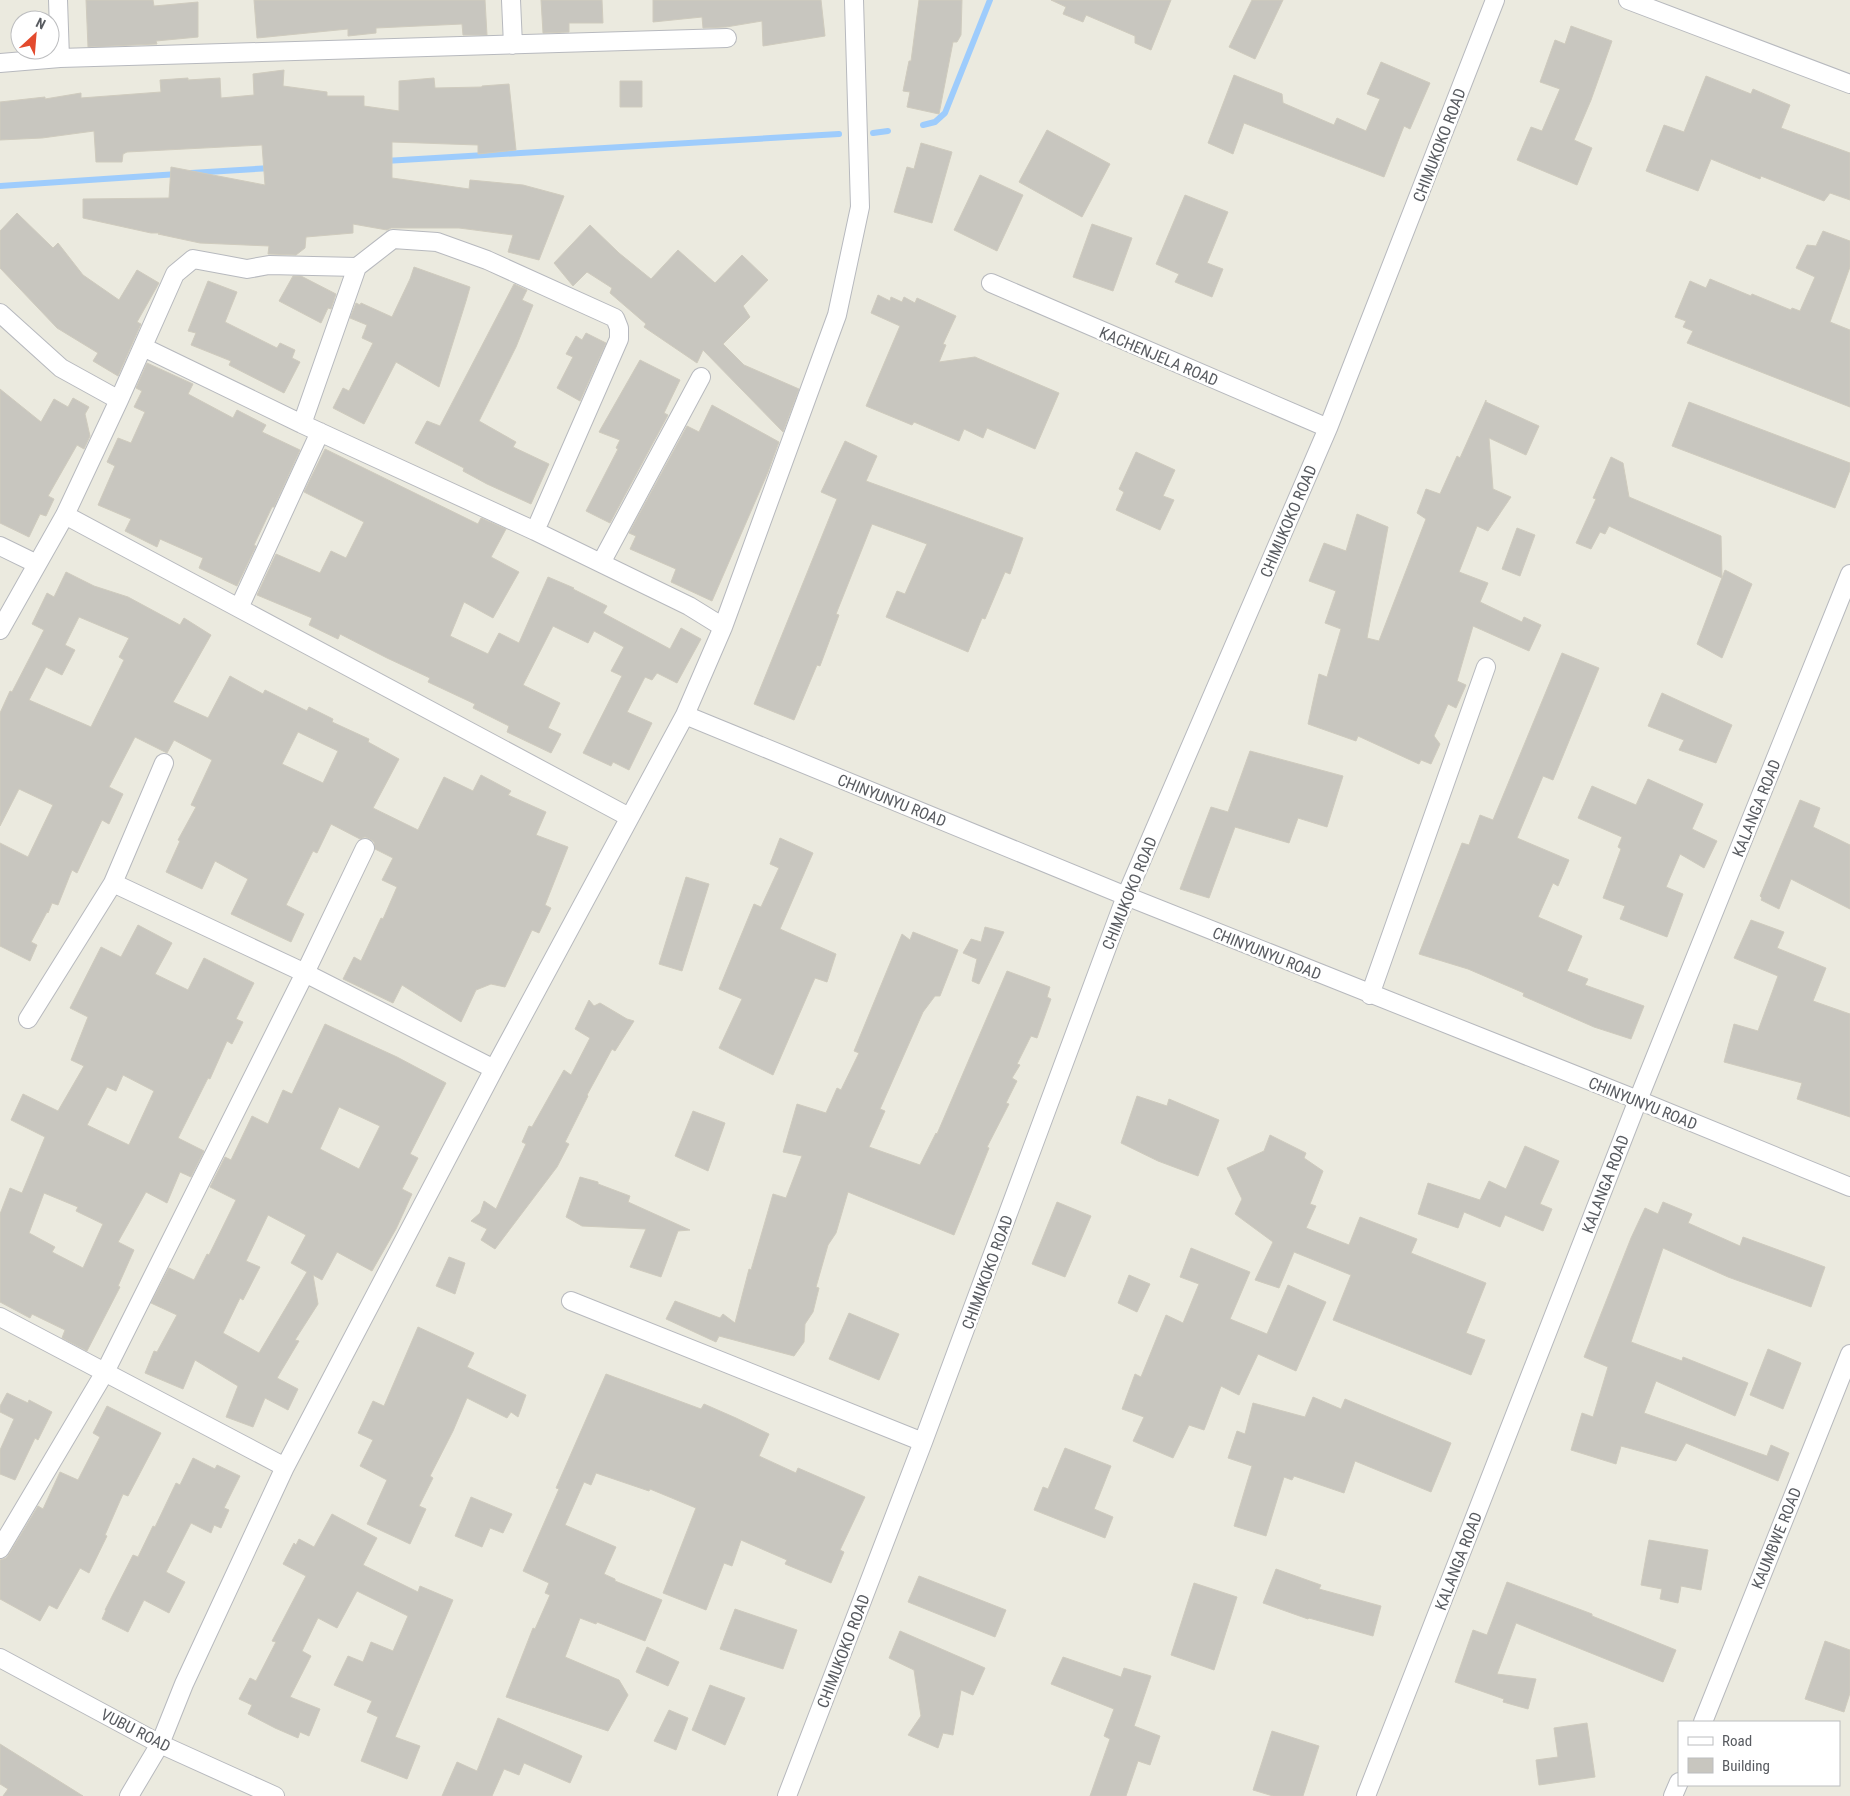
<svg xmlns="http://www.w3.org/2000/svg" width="1850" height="1796" viewBox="0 0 1850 1796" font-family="'Roboto Condensed',sans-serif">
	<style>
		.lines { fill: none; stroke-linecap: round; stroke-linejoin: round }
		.stream { stroke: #9eccfc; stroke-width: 6 }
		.building { fill: #c8c6bf; stroke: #cfcbbe; fill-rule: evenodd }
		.street-casing { stroke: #b7b9be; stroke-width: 20 }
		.street { stroke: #fff; stroke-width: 18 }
		.labels { text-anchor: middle; stroke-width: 5; stroke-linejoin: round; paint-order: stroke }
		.street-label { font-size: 16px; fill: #585b60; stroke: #fff }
	</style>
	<rect width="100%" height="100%" fill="#ebeadf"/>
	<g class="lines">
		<!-- stream -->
		<path class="stream" d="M923 125 935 122 945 113 990 0
			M873 133 888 131
			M385 161 839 134
			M191 173 271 168
			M0 186 178 174"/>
	</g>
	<!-- building -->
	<path class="building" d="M86 0H153L154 6 198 2V37L156 41 157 44 88 47Z
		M254 0H485L487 35H463L462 24 376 28V33L348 36V29L257 38Z
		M541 0H602L603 23H569V32L543 33Z
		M653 0H821L825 36 763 46 762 21 726 27 703 28 702 17 653 22Z
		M919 0H962L961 35 957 42H953L939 114 907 107 910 92 903 91 909 61H911Z
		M1051 0H1171L1151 50 1135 43V36L1086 15 1083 22 1063 14 1066 7Z
		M1252 0H1283L1255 59 1229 47Z
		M1571 26 1612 41 1591 100 1574 140 1592 148 1577 185 1517 160 1531 127 1542 131 1560 89 1540 82 1555 40 1565 44Z
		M1381 62 1430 83 1410 129 1404 126 1384 177 1244 123 1233 154 1208 143 1234 75 1282 94 1283 103 1334 125 1337 118 1366 131 1380 99 1367 94Z
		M284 70 283 86 327 92V96H364V106L399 111V81L434 78 435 88 482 87V86L509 84 516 150 478 154V145L392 142V178L469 189 470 180 523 185 564 196 539 260 508 252 513 235 459 228H391L387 230 353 224V233L306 237 305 248 296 255 268 254 269 246 200 243 158 234 160 233H151L83 218V199L169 198 171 167 265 185 262 145 127 152 123 154 122 162H96L94 131 42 138 0 140V102L45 97V99L81 93V98L161 92 160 80 188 78V80L220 78 221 98 254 95 253 74Z
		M1706 76 1751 94 1753 89 1790 105 1781 128 1850 153V200L1830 193 1824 201 1761 176 1760 179 1711 159 1698 191 1646 171 1664 125 1684 132Z
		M620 81H642V107H620Z
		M1047 130 1110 164 1082 217 1019 182Z
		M921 143 952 152 932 223 894 212 907 167 914 169Z
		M980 175 1023 195 997 251 954 230Z
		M1185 195 1228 212 1207 263 1223 269 1212 297 1175 282 1179 274 1156 264Z
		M17 213 53 248 58 243 83 275 119 300 137 270 159 283 137 322 141 324 118 376 93 361 98 353 57 328 0 268V231Z
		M1092 224 1132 238 1113 291 1073 277Z
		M590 225 619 253 651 279 678 250 715 283 742 255 768 280 743 306 750 317 723 344 744 365 799 389 783 432 703 350 697 363 644 327 646 324 610 293 612 288 587 272 573 286 554 263Z
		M1823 231 1850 241V267L1830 322 1850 330V407L1687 343 1693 331 1683 327 1686 321 1675 317 1690 281 1706 288 1710 279 1751 296 1752 294 1791 310 1792 308 1800 311 1815 277 1796 268 1807 245 1816 246Z
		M414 267 470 287 466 301 439 387 396 362 364 424 333 408 343 388 349 391 373 343 362 338 367 325 350 318 356 303 360 305 361 303 392 317 410 279Z
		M293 276H301L336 294 331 309 328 308 321 323 279 301Z
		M208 281 237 292 225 322 277 348 280 343 295 350 292 358 300 362 284 393 229 365 231 361 191 345 196 333 188 331Z
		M514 284 527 290 522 300 533 305 516 347 479 421 516 442 513 447 549 464 531 504 487 484 463 471 464 468 415 443 427 421 440 426Z
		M878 295 890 301 891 297 902 302 904 297 915 303 917 298 956 316 943 344 946 345 939 362 975 357 1059 393 1035 449 987 428 983 438 964 429 959 441 914 422 912 425 866 406 900 326 871 313Z
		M586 333 606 343 580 401 557 388 573 357 566 354 576 336 582 340Z
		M640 360 680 380 664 413 668 415 610 523 586 511 618 449 616 448 620 440 599 432Z
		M147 363 193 384 188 394 233 418 237 410 266 425 262 432 300 450 274 507H272L254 545 256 546 237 586 199 568 203 558 160 539 157 547 125 531 131 519 98 505 115 466 107 462 118 438 131 443 145 412 134 407 142 391 136 388Z
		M0 389 41 422 54 399 68 407 73 398 89 407 85 414 90 436 84 449 77 445 48 496 54 499 46 516 40 514 29 537 0 523Z
		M1486 400V402L1539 426 1526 455 1489 438 1493 489 1511 497 1488 531 1477 526 1459 572 1488 583 1480 602 1522 622 1524 617 1541 625 1529 651 1473 626 1457 681 1466 685 1456 708 1448 704 1434 736 1440 744 1431 764 1421 760 1419 764 1358 736 1356 741 1308 724 1319 674 1327 677 1341 629 1325 623 1336 591 1309 581 1324 543 1346 551 1357 514 1388 527 1367 638 1379 641 1426 519 1417 513 1426 489 1440 494 1457 456 1460 458Z
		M1689 402 1850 463V470L1835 508 1672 446Z
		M712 405 779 442 768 472 712 601 671 582 676 569 630 549 636 536 629 533 687 426 699 432Z
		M845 441 877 456 866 481 1023 538 1010 574 1005 572 985 619 982 618 968 652 886 617 897 591 905 594 927 544 872 524 836 614 839 615 820 666 817 665 794 720 754 704 837 499 821 492Z
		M325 449 478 524 481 518 506 529 491 557 519 572 493 618 464 602 450 636 488 654 499 633 519 643 548 577 574 588 573 589 607 606 603 613 670 649 681 628 701 639 677 683 657 673 652 680 645 677 627 712 652 723 629 770 613 762 611 766 583 753 622 676 611 671 624 647 594 631 588 643 553 626 523 685 560 703 548 728 561 734 551 753 507 732 509 726 473 708 475 704 428 682 430 678 387 658 340 634 338 639 309 625 312 618 257 595 276 554 320 573 331 551 346 558 364 522 304 492Z
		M1136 452 1175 470 1163 496 1174 500 1160 530 1116 510 1124 492 1119 489Z
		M1611 457 1623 463 1629 497 1721 536 1722 578 1609 526 1605 534 1600 532 1591 549 1576 543 1596 499 1593 498Z
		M1517 528 1535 535 1520 576 1502 569Z
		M1725 570 1752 584 1722 658 1697 644Z
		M66 572 94 586 128 597 180 625 184 618 211 635 173 702 208 718 230 676 263 694 265 690 307 711 309 707 333 719 332 722 369 739 368 742 399 759 373 808 418 830 444 777 473 791 481 775 511 791 508 795 546 812 536 835 568 847 545 905 551 908 539 933 532 930 505 987 491 984 476 990 461 1022 402 985 393 1003 343 979 354 957 361 961 381 918 383 919 397 887 382 880 393 858 375 849 374 842 370 839 365 837 360 839 331 824 317 853 313 851 286 905 304 914 291 942 231 914 248 879 215 861 202 889 166 872 180 841 178 840 196 807 191 805 212 760 174 740 167 753 135 737 109 787 123 794 109 824 102 820 77 873 72 870 58 905 52 903 48 913 47 912 31 942 37 945 30 961 0 946V843L28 857 53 805 19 789 0 826V713L10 691 12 692 44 630 32 624 47 593 54 597ZM79 617 129 638 119 657 124 660 91 727 29 700 46 667 62 675 75 650 65 645ZM298 732 338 751 323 783 282 764Z
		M1562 653 1599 668 1553 780 1543 776 1517 838 1569 860 1558 886 1553 883 1538 917 1582 936 1567 971 1588 979 1585 985 1644 1006 1631 1039 1594 1027 1523 996 1524 993 1468 969 1419 954 1462 843 1469 845 1480 815 1493 820Z
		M1662 693 1732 725 1716 763 1679 750 1684 740 1648 726Z
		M1250 751 1343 776 1327 827 1298 818 1289 843 1235 827 1209 898 1180 889 1211 807 1228 812Z
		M1648 779 1703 804 1692 829 1717 841 1704 868 1680 854 1666 887 1683 894 1667 937 1620 919 1625 906 1603 898 1621 849 1618 847 1622 837 1578 818 1592 786 1636 805Z
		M1800 800 1820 808 1813 827 1850 845V909L1791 879 1779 909 1761 900 1762 898 1760 896Z
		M780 838 813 853 780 929 836 954 827 982 815 978 773 1075 719 1048 742 999 719 989 754 904 761 907 779 868 770 864Z
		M686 877 709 884 682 971 659 964Z
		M1751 920 1784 932 1777 948 1826 968 1813 1001 1850 1014V1117L1797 1099 1802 1083 1724 1062 1734 1024 1758 1031 1778 976 1734 958Z
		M138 925 172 943 155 974 188 990 204 958 254 983 236 1019 243 1022 232 1044 227 1041 210 1079 208 1078 178 1138 204 1151 191 1177 180 1172 167 1203 146 1192 118 1242 134 1250 118 1286 120 1287 87 1351 62 1338 65 1330 32 1314 30 1318 0 1302V1214L10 1188 22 1193 45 1137 11 1120 23 1094 58 1111 84 1066 71 1060 88 1017 70 1008 101 947 121 957ZM123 1075 154 1091 129 1145 87 1125 107 1087 116 1091ZM44 1193 78 1207 76 1211 103 1224 83 1268 52 1252 55 1247 29 1233Z
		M985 927 1004 932 979 984 972 981 977 959 963 953 971 939 981 942Z
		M913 932 958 950 940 996H935L923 1012 880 1109 885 1111 869 1147 920 1165 936 1133 937 1134 1007 971 1050 987 1047 997 1051 999 1037 1038 1031 1036 1017 1064 1020 1065 1012 1078 1017 1081 1006 1103 1009 1104 987 1147 989 1148 954 1235 848 1192 836 1233 828 1245 816 1287 819 1288 813 1312 805 1324 804 1342 794 1356 719 1336 716 1342 666 1319 675 1301 720 1318 723 1314 735 1323 749 1269 751 1270 773 1194 786 1198 802 1156 783 1152 797 1104 826 1113 837 1088 841 1090 859 1053 854 1051 902 934 910 940Z
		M589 1000 594 1006 600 1003 627 1019 634 1021 615 1051 612 1049 587 1095 588 1096 565 1142 569 1144 557 1167 495 1249 481 1240 487 1229 471 1221 480 1213 484 1201 496 1209 526 1144 522 1142 529 1126 532 1127 564 1070 571 1075 590 1038 575 1029Z
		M325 1024 397 1057 446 1083 410 1154 418 1158 402 1189 412 1194 396 1229 372 1271 337 1252 322 1280 313 1275 318 1304 295 1340 299 1341 277 1378 298 1389 288 1410 265 1398 253 1427 226 1417 238 1386 195 1360 183 1389 145 1373 154 1351 157 1352 177 1315 151 1303 169 1268 194 1280 207 1254 209 1255 236 1200 210 1187 225 1157 231 1160 252 1116 268 1124 283 1090 292 1094ZM339 1107 380 1126 359 1169 320 1149ZM268 1215 306 1235 291 1263 307 1272 259 1353 223 1333 240 1298 243 1300 260 1267 246 1261Z
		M1137 1096 1167 1106 1169 1099 1219 1120 1198 1176 1158 1161 1121 1143Z
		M693 1111 725 1123 708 1171 675 1156Z
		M1270 1135 1306 1153 1304 1158 1323 1171 1310 1204 1316 1206 1306 1228 1349 1245 1360 1217 1417 1239 1411 1253 1486 1283 1466 1333 1485 1340 1471 1375 1333 1320 1351 1275 1294 1252 1279 1288 1255 1280 1273 1242 1235 1214 1242 1199 1227 1168 1264 1151Z
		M1525 1146 1559 1161 1540 1204 1552 1209 1543 1231 1505 1215 1500 1227 1464 1212 1458 1228 1418 1214 1428 1183 1480 1200 1489 1181 1506 1189Z
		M580 1177 598 1182V1184L630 1196 628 1202 690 1230 678 1231 661 1277 630 1267 646 1229 582 1226 566 1217Z
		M1057 1202 1091 1216 1065 1277 1032 1264Z
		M1663 1202 1692 1214 1688 1223 1740 1246 1743 1237 1825 1267 1811 1307 1728 1277 1663 1248 1631 1342 1682 1361 1683 1357 1748 1383 1735 1416 1656 1381 1644 1413 1767 1456 1771 1445 1789 1453 1778 1481 1686 1443 1676 1461 1621 1446 1616 1464 1571 1450 1582 1413 1593 1417 1608 1367 1584 1357 1631 1238 1645 1208 1658 1214Z
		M1191 1248 1250 1272 1230 1319 1267 1334 1288 1285 1326 1302 1296 1371 1258 1354 1239 1395 1221 1386 1204 1430 1189 1425 1173 1458 1133 1441 1144 1417 1122 1409 1135 1374 1141 1377 1166 1315 1183 1323 1199 1284 1180 1277Z
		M449 1257 465 1263 455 1294 436 1286Z
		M1129 1275 1150 1284 1137 1312 1118 1303Z
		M849 1313 899 1334 879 1380 829 1359Z
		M418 1327 474 1353 467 1367 526 1395 518 1417 511 1412 507 1418 467 1398 453 1431 430 1476 433 1478 419 1506 426 1509 410 1544 367 1524 387 1480 360 1466 373 1440 358 1433 373 1401 384 1406Z
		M1768 1349 1801 1363 1783 1409 1750 1395Z
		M606 1374 701 1409 704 1404 736 1418 769 1434 759 1456 796 1473 798 1468 865 1497 840 1550 844 1552 831 1583 785 1564 787 1560 741 1540 732 1566 724 1563 706 1610 663 1593 696 1508 650 1489 649 1491 596 1473 591 1485 584 1482 565 1525 616 1547 604 1574 615 1579V1581L662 1600 645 1641 597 1622 596 1624 580 1618 565 1657 619 1680 628 1695 608 1731 506 1697 533 1628 535 1629 550 1595 545 1593 549 1583 523 1571 559 1489 556 1488Z
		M7 1393 28 1403 29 1400 52 1412 38 1440 35 1438 15 1480 0 1474V1450L14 1419 0 1412V1406Z
		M1313 1397 1341 1409 1345 1399 1451 1443 1431 1492 1355 1461 1344 1493 1294 1476 1292 1480 1284 1477 1266 1536 1234 1526 1252 1466 1228 1458 1237 1431 1245 1434 1253 1403 1305 1417Z
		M107 1406 161 1433 128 1496 123 1494 105 1535 107 1536 89 1573 80 1568 57 1609 49 1605 40 1621 0 1599V1560L6 1558 9 1554 38 1506 43 1509 60 1472 78 1480 100 1437 93 1433Z
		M1065 1448 1111 1466 1094 1509 1113 1517 1105 1538 1034 1510 1043 1487 1048 1489Z
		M193 1458 215 1469 217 1465 240 1476 224 1508 229 1510 221 1528 214 1525 211 1533 191 1523 166 1572 185 1582 169 1613 144 1600 128 1632 102 1619 106 1610H105L133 1555 138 1557 153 1526 155 1527 176 1483 180 1485Z
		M471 1497 512 1514 503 1533 490 1528 482 1547 455 1536Z
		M332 1514 377 1538 363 1565 418 1592 420 1586 453 1600 395 1737 420 1746 407 1779 361 1761 378 1717 367 1712 372 1701 334 1685 348 1656 363 1662 371 1642 393 1651 408 1616 357 1591 337 1628 318 1618 302 1651 311 1656 290 1697 320 1709 309 1736 300 1732 298 1738 275 1728 248 1714 252 1705 239 1699 250 1678 256 1681 276 1642 272 1641 306 1576 283 1564 294 1543 296 1545 299 1539 314 1547Z
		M1649 1540 1708 1550 1701 1590 1681 1586 1678 1603 1660 1599 1662 1589 1641 1585Z
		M1276 1569 1321 1585 1319 1589 1381 1606 1373 1636 1309 1618 1308 1619 1263 1603Z
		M919 1576 1006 1610 995 1637 908 1602Z
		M1507 1582 1592 1614V1616L1676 1650 1663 1682 1516 1623 1497 1674 1536 1679 1528 1709 1503 1702 1504 1699 1455 1682 1473 1630 1487 1635Z
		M1194 1583 1237 1597 1214 1670 1171 1655Z
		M735 1609 797 1630 783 1669 720 1649Z
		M900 1631 985 1668 973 1695 961 1690 953 1735 943 1733 938 1748 908 1735 921 1716 914 1670 889 1658Z
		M1825 1641 1850 1650V1693L1844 1712 1805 1699Z
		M647 1647 679 1662 668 1686 636 1672Z
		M1063 1657 1121 1677 1124 1668 1151 1676 1134 1726 1160 1736 1150 1765 1138 1761 1126 1796H1090L1110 1739 1104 1736 1114 1709 1051 1684Z
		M710 1685 745 1698 725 1745 692 1730Z
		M669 1710 688 1718 676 1750 654 1741Z
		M498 1718 582 1756 570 1783 524 1763 519 1775 504 1769 492 1796H442L457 1762 477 1771Z
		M1587 1723 1595 1777 1539 1785 1536 1760 1558 1757 1554 1728Z
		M1272 1731 1319 1746 1303 1796H1273L1253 1790Z
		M0 1744 83 1796H3L8 1789 0 1784Z"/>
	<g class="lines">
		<!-- street casing -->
		<g class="street-casing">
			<path id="street" d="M58 0 60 58
				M511 0 513 45
				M1628 0 1850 84
				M0 63 60 58 727 38
				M991 283 1328 428
				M0 313 61 368 119 400
				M143 347 302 424
				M65 515 629 817
				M535 531 619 339V328L615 318 487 260 437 242 393 239 357 267 302 424 535 531 689 606 723 627
				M0 546 37 564
				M601 563 701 377
				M239 608 320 432
				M0 630 65 515 119 400 175 274 193 259 247 269 269 265 357 267
				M685 715 1126 896 1638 1100 1850 1187
				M113 883 305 973 494 1069
				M1370 995 1486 667
				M28 1019 113 883 164 763
				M571 1301 923 1442
				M0 1317 285 1467
				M0 1549 105 1372 305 973 365 848
				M0 1658 160 1744 275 1796
				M1703 1722 1850 1354
				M129 1796 160 1744 184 1684 285 1467 494 1069 685 715 723 627 837 315 860 207 854 0
				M787 1796 923 1442 1126 896 1328 428 1495 0
				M1366 1796 1638 1100 1850 574
				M1673 1796 1679 1782"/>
		</g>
		<!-- street -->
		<use href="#street" class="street"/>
	</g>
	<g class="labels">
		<!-- street labels -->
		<g class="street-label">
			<text transform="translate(1439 145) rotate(-69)" y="6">CHIMUKOKO ROAD</text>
			<text transform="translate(1159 356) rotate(23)" y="6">KACHENJELA ROAD</text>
			<text transform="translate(1288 521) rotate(-67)" y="6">CHIMUKOKO ROAD</text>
			<text transform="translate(892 800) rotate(22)" y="6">CHINYUNYU ROAD</text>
			<text transform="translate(1756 808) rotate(-68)" y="6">KALANGA ROAD</text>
			<text transform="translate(1129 893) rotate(-68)" y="6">CHIMUKOKO ROAD</text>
			<text transform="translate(1267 953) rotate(22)" y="6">CHINYUNYU ROAD</text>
			<text transform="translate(1643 1103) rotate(22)" y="6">CHINYUNYU ROAD</text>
			<text transform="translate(1605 1184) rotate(-69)" y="6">KALANGA ROAD</text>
			<text transform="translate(987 1272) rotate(-70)" y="6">CHIMUKOKO ROAD</text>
			<text transform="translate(1776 1538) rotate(-68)" y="6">KAUMBWE ROAD</text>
			<text transform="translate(1458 1561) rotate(-69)" y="6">KALANGA ROAD</text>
			<text transform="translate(843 1651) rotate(-69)" y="6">CHIMUKOKO ROAD</text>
			<text transform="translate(136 1730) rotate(27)" y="6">VUBU ROAD</text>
		</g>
	</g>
	<!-- legend -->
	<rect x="1678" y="1721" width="162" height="65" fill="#ffffff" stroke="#bcbdbf"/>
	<rect x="1688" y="1737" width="25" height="8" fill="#ffffff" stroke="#bcbdbf"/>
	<text x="1722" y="1746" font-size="15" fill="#585b60">Road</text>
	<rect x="1688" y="1758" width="25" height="15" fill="#c8c6bf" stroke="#bcbdbf"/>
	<text x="1722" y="1771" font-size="15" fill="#585b60">Building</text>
	<!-- north arrow -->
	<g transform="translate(35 35) rotate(26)"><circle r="24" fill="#ffffff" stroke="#bcbdbf"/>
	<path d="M0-4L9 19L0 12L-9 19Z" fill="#e34a2d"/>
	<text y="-8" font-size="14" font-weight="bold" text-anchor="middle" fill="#585b60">N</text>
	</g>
</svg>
